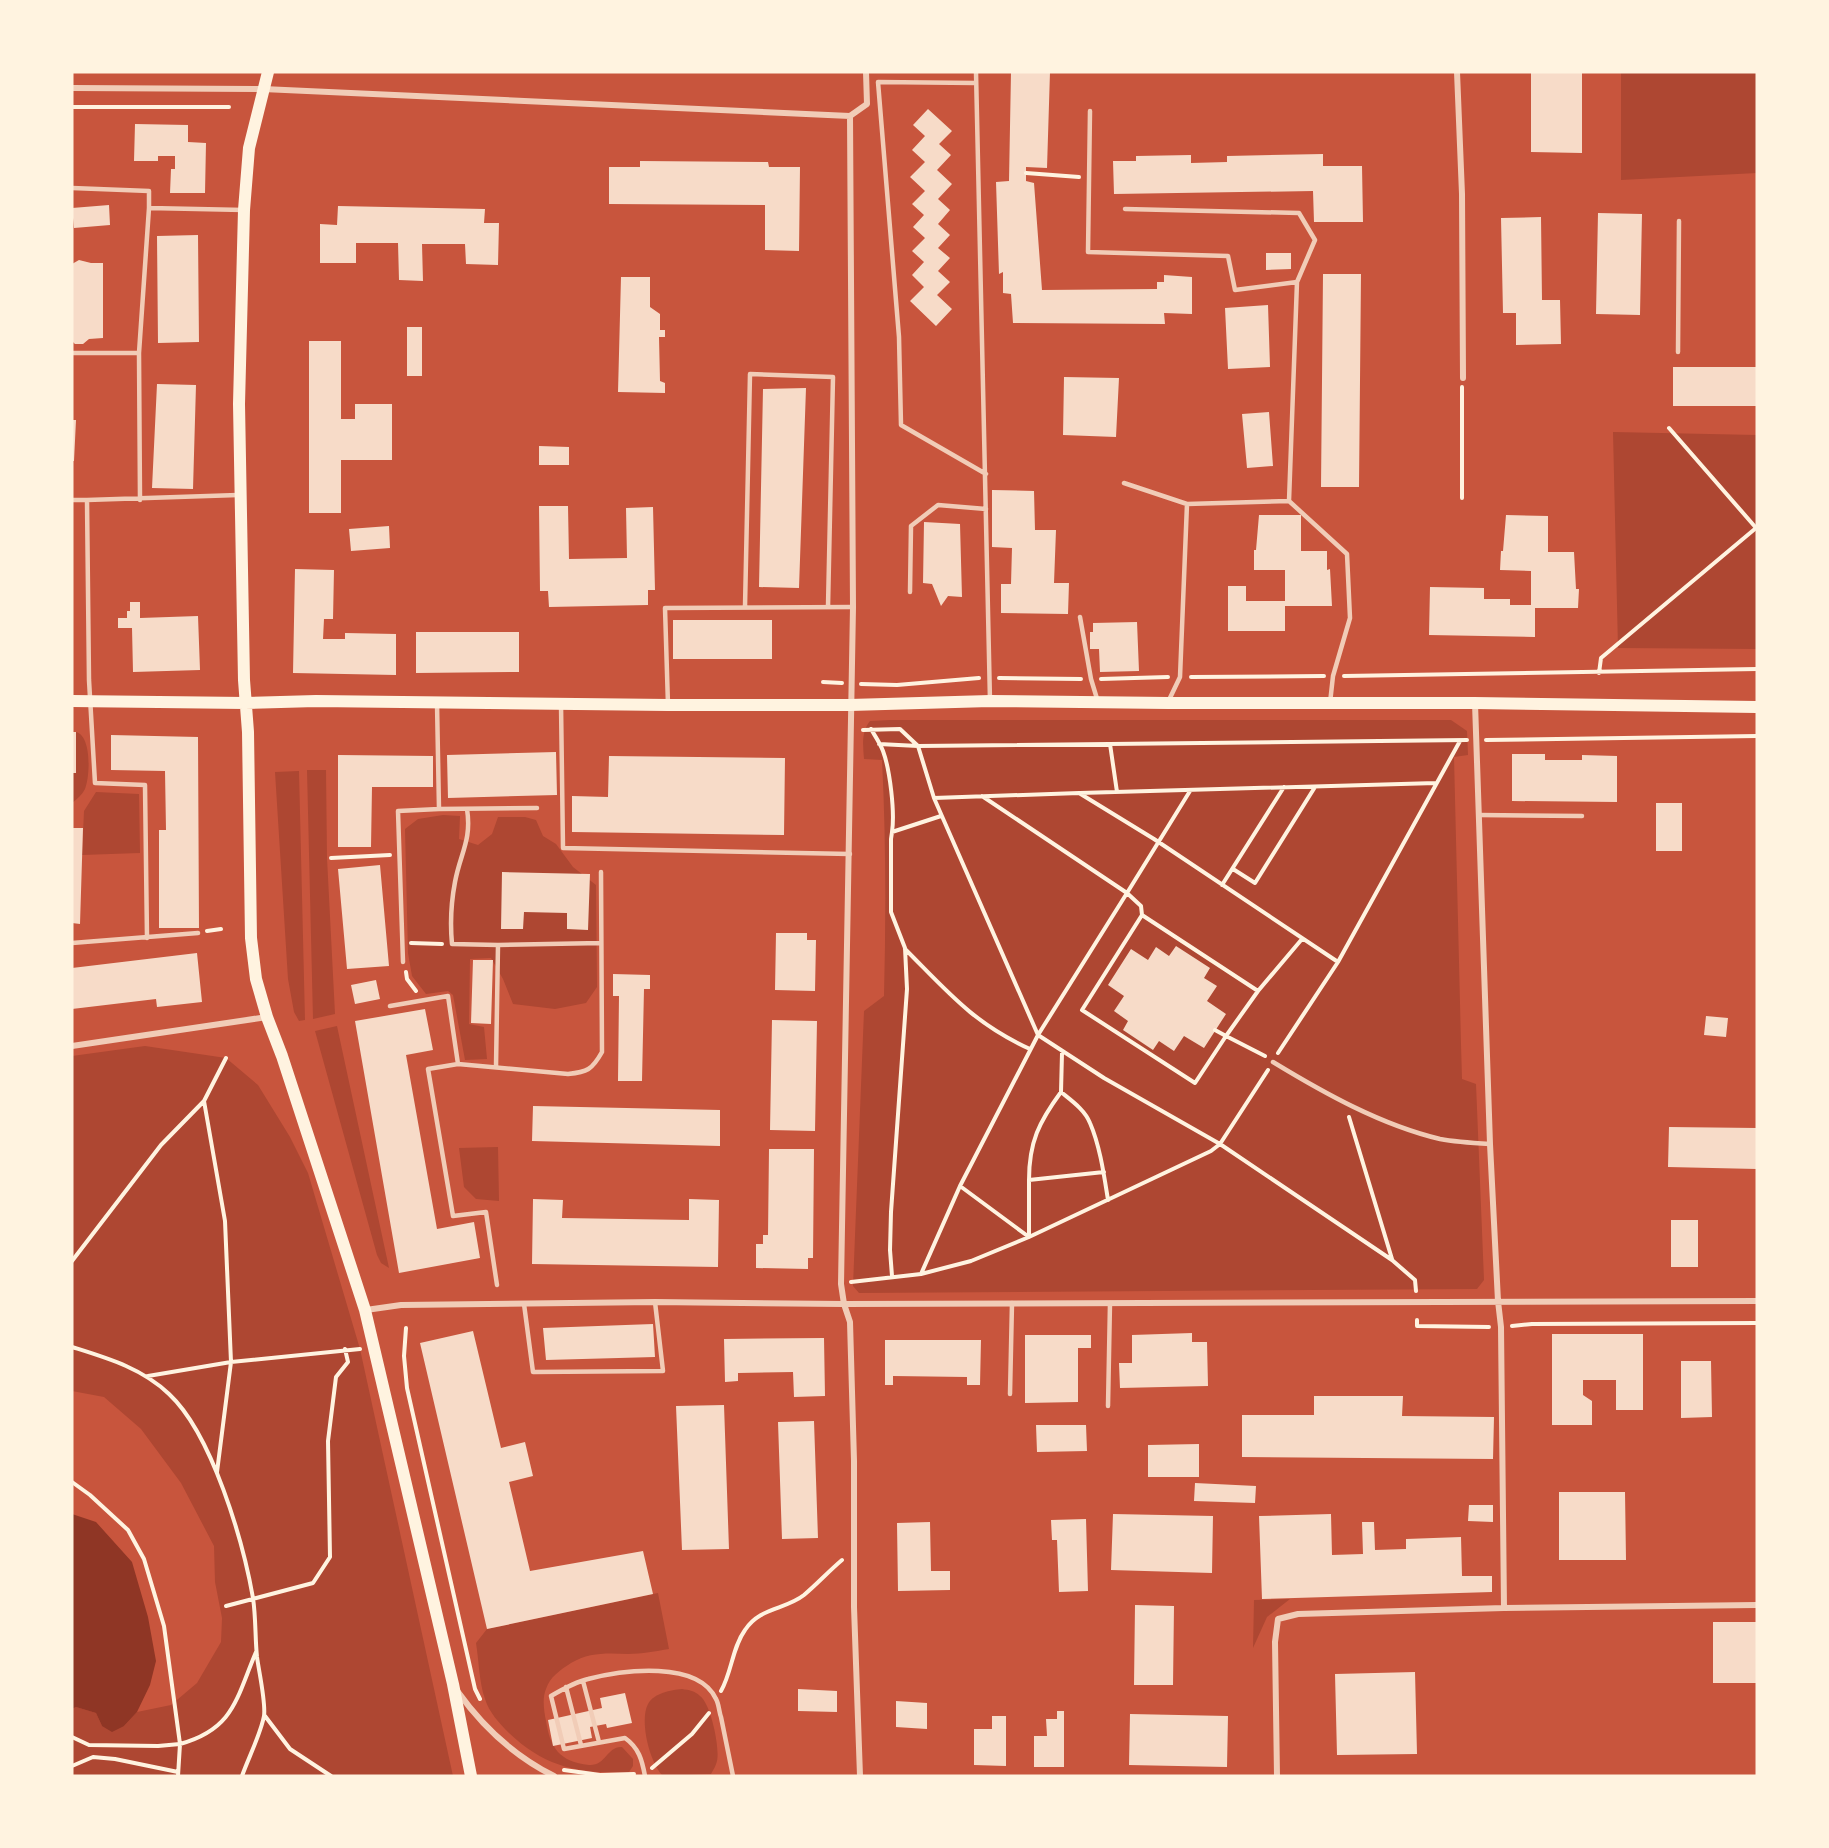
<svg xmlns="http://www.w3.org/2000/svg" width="1829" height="1848" viewBox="0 0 1829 1848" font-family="Overpass,sans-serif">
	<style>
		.green { fill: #ae4732 }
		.water { fill: #8f3625 }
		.building { fill: #f7dbc8 }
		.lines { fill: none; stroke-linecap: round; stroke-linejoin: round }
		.path { stroke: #fff3e0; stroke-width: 4 }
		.service { stroke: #f1ccb7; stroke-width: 4.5 }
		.minor { stroke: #f1ccb7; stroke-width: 6 }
		.secondary { stroke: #fff3e0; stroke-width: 12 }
	</style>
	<rect width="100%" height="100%" fill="#c8553d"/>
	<!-- green -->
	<path class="green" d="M1621 72H1757V173L1621 180Z
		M1613 432 1757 435V649L1618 648Z
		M890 720H1451L1467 731 1468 755 1454 757 1461 1044 1462 1079 1476 1084 1484 1280 1477 1289 859 1293 853 1286 864 1011 884 996C886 917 886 839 882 760L864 759C863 746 861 732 870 721Z
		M76 732C92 736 90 777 85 789 82 795 77 799 72 803V773L76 772Z
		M307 770H326L327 858 335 1014 313 1019Z
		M299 771 305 1020 299 1021 294 1012 288 979 275 772Z
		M96 792 139 794 140 853 82 855 84 811Z
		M443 815 460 816 459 839 478 845 492 834 498 817H525L536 820 543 836 556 844 573 867 596 885 597 987 586 1003 555 1009 513 1004 503 979 491 958 470 959 469 1024 484 1027 487 1059 465 1060 453 995 448 991 426 994 412 976 408 953 405 829 418 819Z
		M337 1026 389 1268 381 1263 377 1255 315 1031Z
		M145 1046 226 1058 258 1085 290 1137 308 1173 360 1349 453 1776H72V1709L76 1707 96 1713 102 1726H124L137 1712 171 1705 197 1683 221 1642 222 1618 215 1582 214 1546 181 1483 141 1429 104 1397 72 1391V1056Z
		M498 1147 499 1201 476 1199 464 1187 459 1148Z
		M658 1593 669 1649C656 1651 642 1654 628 1654 608 1653 589 1652 571 1663 560 1670 550 1677 546 1689 542 1698 544 1711 546 1721 550 1747 559 1762 589 1765 606 1766 607 1746 622 1747L633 1759V1766L629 1772C580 1774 546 1768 509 1733 499 1723 489 1712 485 1699 479 1682 479 1661 476 1643L487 1629Z
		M1290 1599 1267 1617 1253 1648 1254 1600Z
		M682 1689C689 1690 695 1691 700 1696 711 1704 720 1748 717 1761 716 1766 713 1770 711 1774L663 1776C650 1763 639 1721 648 1704 654 1693 671 1690 682 1689Z"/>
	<!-- water -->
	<path class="water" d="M72 1514 96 1522 132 1562 148 1617 156 1661 150 1685 137 1712 124 1726 112 1732 102 1726 96 1713 76 1707 72 1709Z"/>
	<!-- building -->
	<path class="building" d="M1011 72H1050L1047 168 1026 167V181L1034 183 1042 290 1157 289V282H1164V275L1192 277V314L1164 313 1165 324 1013 323 1011 294 1003 293V272L999 274 996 182 1009 181Z
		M1531 72H1582V153L1531 152Z
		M928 109 952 131 939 144 951 155 937 170 952 184 938 199 950 210 938 224 950 235 938 248 950 258 938 271 950 282 937 295 952 309 936 326 910 301 924 287 912 275 924 262 912 251 925 238 913 227 924 215 912 204 925 191 910 177 925 162 912 150 925 136 913 125Z
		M135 124 188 125V142L206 143 205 193H170L171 169H175V156H158V161H134Z
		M1323 154V166H1362L1363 222H1314L1313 191 1114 194 1113 161H1136V156L1191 155V163L1227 162V156Z
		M640 161 768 162 769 167H800L799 251 765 250V205L609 204V167H640Z
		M109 205 110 225 74 228 72 208Z
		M338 206 485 209 484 223H499L498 265 466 264 465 244H422L423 281 399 280 398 243H356V263H320V224L337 225Z
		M1598 213 1642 214 1640 315 1596 314Z
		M1541 217 1542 300H1560L1561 344 1516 345V313H1503L1501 218Z
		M198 235 199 342 158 343 157 236Z
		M1266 253H1291V269L1266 270Z
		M79 260 91 263H103V338L89 339 83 344H75L72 341V264Z
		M1323 274H1361L1359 487H1321Z
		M621 277H650V307L660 314V330H665V337H659L660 381 665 383V393L618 392Z
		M1268 305 1270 367 1228 369 1225 308Z
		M407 327H422V376H407Z
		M309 341H341V419H355V404H392V460H341V513H309Z
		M1673 367H1757V406H1673Z
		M1064 377 1119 378 1116 437 1063 435Z
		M157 384 196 385 193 489 152 488Z
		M806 388 799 588 759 587 763 389Z
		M1269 412 1273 466 1247 468 1242 414Z
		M72 420H76L74 461H72Z
		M539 446 569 447V465H539Z
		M992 490 1034 491 1035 530H1056L1054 583H1069L1068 614 1001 613V584H1011L1012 548 992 547Z
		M539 506H568L569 559 627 558 626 508 653 507 655 590H648V605L549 607 548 591H540Z
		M1259 515H1301V551H1327V570L1330 569 1332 606H1285V631H1228V586H1246V601H1285V570H1254V550H1256Z
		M1506 515 1548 516V552H1574L1576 589H1579L1578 608H1535V637L1429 635 1430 587 1484 588V599H1510V605H1531V571L1500 570 1501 551H1503Z
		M924 522 960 524 962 597 948 596 941 606 932 584 923 583Z
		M389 526 390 548 351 551 349 529Z
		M295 569 334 570 333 619H324L323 639H345V633L396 634V675L293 673Z
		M130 602H140V618L198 616 200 670 133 672 132 628H118V618H127V611H130Z
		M673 620H772V659H673Z
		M1137 622 1139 671 1100 672 1099 649H1090V632H1093V623Z
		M416 632H519V672L416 673Z
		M72 732H76V773H72Z
		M111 735 198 737 199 928H159V830H166L165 771 111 770Z
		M556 752 557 795 448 798 447 755Z
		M1512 754H1545V760H1582V755L1617 756V802L1512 801Z
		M338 755 433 756V787H372L371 847H338Z
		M609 756 785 758 784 835 572 832V796L608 797Z
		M1656 803H1682V851H1656Z
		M72 828H83L80 924 72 923Z
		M380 865 389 966 347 969 338 869Z
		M502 872 590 874 588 930 567 929V913L524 912 523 929H501Z
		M776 933H807V940H816L815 991 775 990Z
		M1176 946 1210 968 1204 978 1217 986 1207 1001 1226 1014 1204 1048 1184 1036 1174 1051 1159 1041 1153 1050 1123 1030 1128 1021 1114 1011 1124 996 1108 985 1131 949 1148 960 1156 947 1169 956Z
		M197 953 202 1002 157 1007 156 999 72 1009V968Z
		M473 960H493L491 1024 471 1023Z
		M613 974 650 975V989H644L642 1081H618L619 996H613Z
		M376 980 380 999 355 1004 351 985Z
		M425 1009 433 1050 406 1055 437 1229 474 1222 480 1258 399 1273 355 1021Z
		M1706 1016 1728 1018 1726 1037 1704 1035Z
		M772 1020 817 1021 815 1131 770 1130Z
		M533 1106 720 1110V1146L532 1141Z
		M1669 1127 1757 1128V1169L1668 1167Z
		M769 1149H814L813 1258H808V1269L756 1268V1244H763V1235H768Z
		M533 1199 563 1200 562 1218 689 1220V1199L719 1200 718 1267 532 1264Z
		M1671 1220H1698V1267H1671Z
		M653 1324 655 1357 546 1360 543 1328Z
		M473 1331 501 1448 525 1442 533 1476 509 1482 530 1571 643 1551 653 1594 487 1629 420 1343Z
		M1192 1333V1342H1207L1208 1386 1120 1388 1119 1363H1132V1335Z
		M1552 1334H1643V1410H1616V1380H1583V1395L1592 1401V1425H1552Z
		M1025 1335H1091V1348H1078V1402L1025 1403Z
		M824 1338 825 1396 794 1397 793 1372 738 1373V1381L725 1382 724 1339Z
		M885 1340H981L980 1385H967V1377L893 1376V1385H885Z
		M1681 1361H1711L1712 1417 1681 1418Z
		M1314 1396H1403L1402 1416 1494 1417 1493 1459 1242 1457V1415H1314Z
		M724 1405 729 1549 682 1550 676 1406Z
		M814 1421 818 1538 782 1539 778 1422Z
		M1036 1425H1086L1087 1451 1037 1452Z
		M1199 1444V1477H1148V1445Z
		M1195 1483 1256 1486 1255 1503 1194 1501Z
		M1559 1492H1625L1626 1560H1559Z
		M1469 1505H1493V1522L1468 1521Z
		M1113 1514 1213 1516 1212 1573 1111 1570Z
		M1331 1514 1332 1555 1363 1554 1362 1522H1374L1375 1550 1406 1549V1539L1461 1537 1462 1576H1492V1592L1262 1599 1259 1516Z
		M1086 1519 1088 1591 1059 1592 1057 1540H1052L1051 1520Z
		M930 1522 931 1571H950V1590L898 1591 897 1523Z
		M1135 1605 1174 1606 1173 1685H1134Z
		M1713 1622H1757V1683H1713Z
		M1415 1672 1417 1754 1337 1755 1335 1674Z
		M798 1689 837 1691V1712L798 1711Z
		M625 1693 632 1723 607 1728 606 1724 590 1727 592 1738 553 1746 548 1720 602 1708 600 1698Z
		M896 1701 927 1703V1729L896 1727Z
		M1057 1711H1064V1767H1034V1736H1047L1046 1719H1057Z
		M1130 1714 1228 1716 1227 1767 1129 1765Z
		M992 1716H1006V1766L974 1765V1729H992Z"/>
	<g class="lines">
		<!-- path -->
		<path class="path" d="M72 107H229
			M1026 173 1079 177
			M1669 428 1757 529
			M1462 498V387
			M1599 673 1601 658 1756 528
			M1344 676 1757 669
			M1191 677 1324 676
			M999 678 1081 679
			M1101 679 1168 677
			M823 682 842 683
			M861 684 897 685 979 678
			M871 729C875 736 880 743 883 751 890 770 895 812 892 832
			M863 730 900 729 918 746 1467 740
			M1486 740 1757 736
			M879 744 918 746 934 798 1079 793 1154 839 1338 962
			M1110 744 1117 792
			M1190 791 1127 893 1141 906 1142 915 1258 991
			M1080 793 1436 783
			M934 798 1038 1035 1127 893 982 796
			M331 858 390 855
			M1233 869 1255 883 1315 787
			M1222 885 1284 787
			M1142 915 1082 1010 1195 1083 1226 1036 1265 1056
			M207 931 221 929
			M411 943 442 944
			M905 949C948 992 973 1023 1030 1049
			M406 972 407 979 416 991
			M1215 1030 1226 1036 1258 991 1302 939
			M1278 1053 1338 962 1460 741
			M1268 1070 1220 1144 1392 1260 1415 1280 1416 1291
			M1061 1092 1062 1053
			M204 1101 225 1221 231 1362 217 1472
			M1349 1117 1392 1259
			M1104 1172 1029 1180C1029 1142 1039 1122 1061 1092 1072 1101 1085 1110 1090 1123 1100 1146 1104 1175 1108 1200
			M72 1261 161 1145 204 1101 226 1058
			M921 1274 971 1261 1029 1237V1180
			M892 1276 890 1250 891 1212 907 989 905 948 891 912V839L892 832 941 816
			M851 1282 921 1274 960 1186 1038 1035 1104 1078 1220 1144 1211 1151 1029 1237 960 1186
			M1417 1320V1326L1489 1327
			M1512 1326 1532 1324 1757 1323
			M406 1328 404 1356 407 1388 475 1689 480 1699
			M72 1347C107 1358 142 1368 169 1394 212 1434 243 1541 253 1598 256 1618 255 1638 257 1657 259 1672 266 1703 264 1716 261 1733 248 1759 242 1776
			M148 1376 231 1362 360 1349
			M72 1482 90 1495 128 1530 144 1559 164 1626 180 1744 158 1746 89 1745 72 1737
			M226 1606 313 1583 330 1557 328 1441 336 1377 348 1362 345 1349
			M721 1691C732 1672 732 1648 745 1630 760 1607 785 1610 804 1595 817 1584 829 1571 842 1560
			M265 1716 290 1749 331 1776
			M72 1766 93 1757 115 1759 178 1772
			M652 1768 692 1734 709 1713
			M564 1770 600 1775 634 1774
			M178 1776 180 1744C234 1729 236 1699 256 1652"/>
		<!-- service -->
		<path class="service" d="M976 72 990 701
			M976 83 878 82 899 337 901 425 986 474
			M1090 111 1088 252 1228 256 1235 290 1297 282
			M72 188 149 191V208L244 210
			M1125 209 1299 213 1315 240 1297 282 1289 501
			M1678 352 1679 221
			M72 353H139
			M1124 483 1187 504 1289 501 1347 554 1350 618 1333 676 1330 703
			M72 500H87
			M140 500 139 353 149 208
			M910 592 911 526 938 505 986 509
			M745 607 750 374 833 377 828 607
			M1080 617 1091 679 1098 702
			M1169 700 1180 677 1187 504
			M561 704 563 848 850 854
			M668 705 665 608 853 607
			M439 809 537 808
			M467 809C472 840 460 854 455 882 451 903 450 923 452 944L498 945 601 943
			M1479 815 1582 816
			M147 938 145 785 95 783 89 680 87 500 238 495
			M72 943 198 933
			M403 962 398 811 439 809 437 703
			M390 1006 448 996 458 1064 428 1069 453 1216 486 1212 497 1285
			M1273 1062C1324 1093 1381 1125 1440 1139 1456 1142 1473 1143 1490 1144
			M458 1064 568 1074C587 1072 592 1070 602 1052L601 872
			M496 1067 498 945
			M524 1304 533 1372 663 1371 655 1302
			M1010 1394 1012 1303
			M1108 1406 1110 1303
			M583 1681 599 1742
			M566 1687 581 1745
			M645 1776C642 1760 639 1748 625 1738L564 1749 551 1696C563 1689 575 1682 588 1679 623 1670 698 1660 716 1699 719 1704 719 1712 721 1717 725 1737 729 1756 733 1776"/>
		<!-- minor -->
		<path class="minor" d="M1457 72 1462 194 1463 378
			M72 88 263 89 850 116
			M1475 703 1490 1144 1498 1301 1501 1327 1504 1608
			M72 1046 267 1017
			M366 1310 401 1305 655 1302 844 1304 1757 1301
			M458 1692C483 1727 516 1757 554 1776
			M860 1776 854 1607V1461L850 1322 844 1304 841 1284 853 607 850 116 867 104 866 72
			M1277 1776 1275 1642 1278 1619 1298 1614 1504 1608 1757 1605"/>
		<!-- secondary -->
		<path class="secondary" d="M268 72 249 148 244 210 239 404 244 680 248 732 251 938 256 979 267 1017 282 1056 365 1310 453 1684 471 1776
			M72 701 245 703 316 701 668 705H850L990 701 1168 703H1474L1757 707"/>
	</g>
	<!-- border -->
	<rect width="1829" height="1848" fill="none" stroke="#fff3e0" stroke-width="147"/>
</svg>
